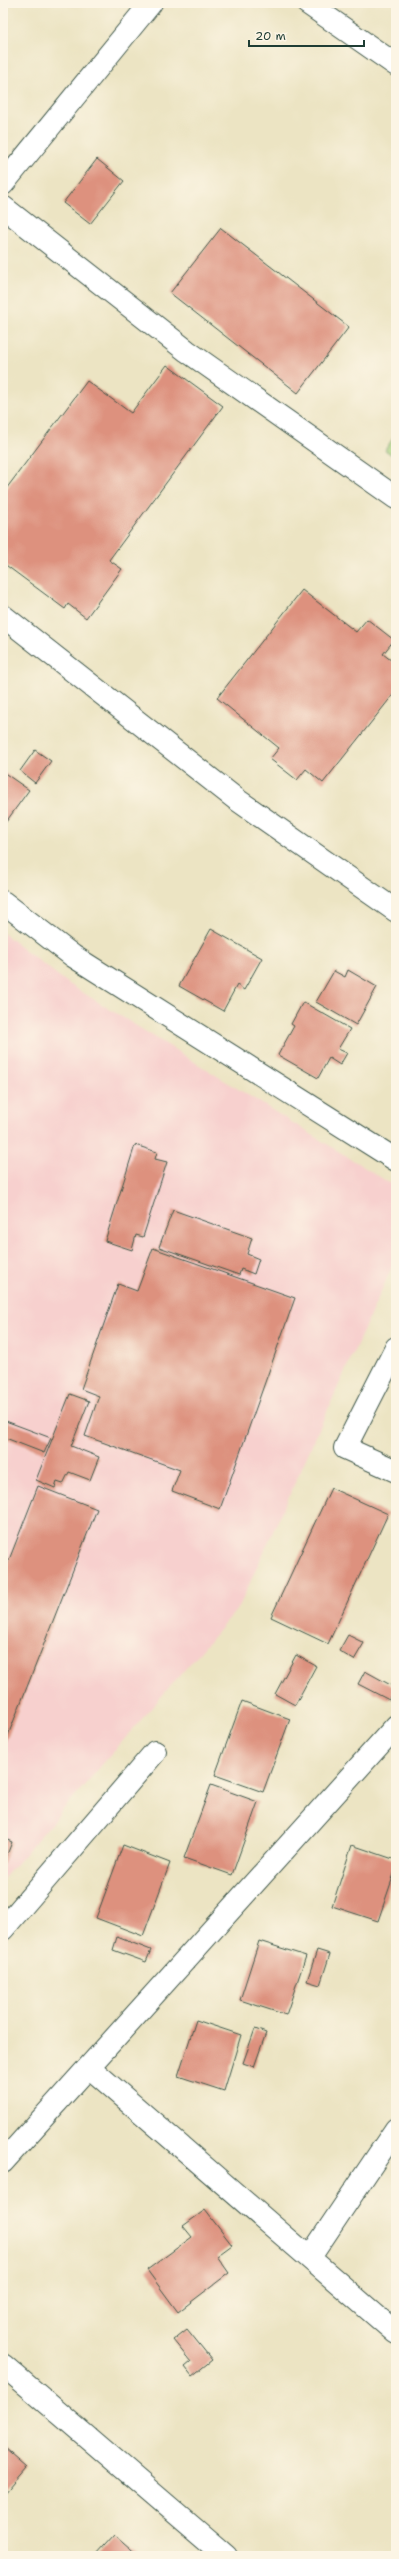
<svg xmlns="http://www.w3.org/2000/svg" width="399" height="2559" viewBox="0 0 399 2559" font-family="'Shantell Sans',sans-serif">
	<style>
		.built { fill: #f7d0ce; fill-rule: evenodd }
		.green { fill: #a9d37f; stroke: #64885a }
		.building { fill: #dd917e }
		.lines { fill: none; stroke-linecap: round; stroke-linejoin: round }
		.minor-casing { stroke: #3e5649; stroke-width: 24 }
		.minor { stroke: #fff; stroke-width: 22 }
	</style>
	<rect width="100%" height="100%" fill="#fcf5e5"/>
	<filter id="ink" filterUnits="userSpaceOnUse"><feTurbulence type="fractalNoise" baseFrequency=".025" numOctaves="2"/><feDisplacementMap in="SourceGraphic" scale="8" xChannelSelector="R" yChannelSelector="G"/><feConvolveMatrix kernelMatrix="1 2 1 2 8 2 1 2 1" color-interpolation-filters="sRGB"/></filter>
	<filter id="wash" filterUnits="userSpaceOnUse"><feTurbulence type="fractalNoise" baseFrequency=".012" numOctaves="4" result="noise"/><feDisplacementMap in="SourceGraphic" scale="16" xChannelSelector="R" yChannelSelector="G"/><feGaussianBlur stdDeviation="0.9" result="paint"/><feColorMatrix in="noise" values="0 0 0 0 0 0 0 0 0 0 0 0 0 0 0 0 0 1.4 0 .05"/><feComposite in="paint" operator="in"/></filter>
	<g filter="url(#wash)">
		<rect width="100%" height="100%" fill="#ece4c3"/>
		<!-- built -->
		<path class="built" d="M3 933 69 984 396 1187V1258L239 1607 3 1879V1865L12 1842 3 1838V1749L97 1509 38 1486 7 1565 3 1564V1437L44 1453 50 1438 3 1420ZM135 1146 157 1152 155 1159 166 1162 143 1237 136 1235 131 1250 105 1241ZM173 1211 252 1238 247 1254 259 1259 254 1274 241 1269 239 1275 160 1247ZM153 1248 295 1298 220 1508 172 1491 180 1470 86 1436 99 1396 81 1389 118 1285 137 1291ZM70 1394 89 1401 71 1446 99 1457 90 1480 69 1472 63 1484 57 1482 54 1488 36 1480Z"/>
		<!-- green -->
		<path class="green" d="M396 434V458L385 450Z"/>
		<g id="blocks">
			<!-- building -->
			<path class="building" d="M97 159 124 181 90 224 63 203Z
				M221 228 349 327 298 393 170 293Z
				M167 365 223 406 109 560 122 569 86 618 68 604 65 609 3 563V493L87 381 131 413Z
				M302 590 356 632 367 619 394 640 383 654 396 664V691L323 783 306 769 297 780 270 759 279 748 217 698Z
				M35 750 51 761 35 783 20 771Z
				M3 772 29 790 3 826Z
				M211 929 262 958 244 990 237 985 223 1011 179 986Z
				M348 970 377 987 356 1025 316 1002 334 971 345 977Z
				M303 1002 350 1029 338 1049 347 1053 340 1065 329 1058 318 1078 278 1055 294 1026 291 1024Z
				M135 1145 157 1152 155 1159 167 1162 143 1237 136 1235 132 1250 105 1241Z
				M173 1210 252 1238 247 1254 259 1259 254 1274 241 1269 239 1275 159 1247Z
				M153 1248 295 1298 220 1509 172 1491 180 1470 85 1436 99 1396 81 1389 118 1284 137 1291Z
				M70 1394 89 1401 71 1446 99 1457 90 1480 69 1472 63 1484 57 1482 55 1488 36 1480Z
				M3 1420 51 1438 44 1453 3 1437Z
				M38 1486 97 1509 3 1748V1564L7 1565Z
				M331 1488 388 1514 328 1644 271 1617Z
				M348 1635 364 1643 354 1660 339 1651Z
				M296 1655 316 1666 295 1705 275 1694Z
				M365 1671 396 1688 389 1700 358 1684Z
				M242 1701 290 1719 263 1792 215 1775Z
				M211 1785 258 1802 232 1875 184 1858Z
				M3 1838 12 1842 3 1865Z
				M123 1845 170 1863 143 1936 96 1918Z
				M352 1845 396 1860V1868L378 1921 332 1906Z
				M117 1937 151 1950 146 1962 113 1950Z
				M259 1941 306 1956 286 2015 240 2000Z
				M317 1950 330 1954 320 1985 307 1981Z
				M196 2020 241 2035 224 2091 178 2076Z
				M255 2029 266 2033 254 2067 243 2063Z
				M205 2210 232 2245 217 2256 229 2273 178 2312 147 2270 192 2237 183 2226Z
				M187 2329 212 2360 192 2376 185 2367 191 2362 173 2340Z
				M3 2446 27 2467 3 2495Z
				M115 2535 139 2556H96Z"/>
		</g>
	</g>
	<g filter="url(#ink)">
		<use href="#blocks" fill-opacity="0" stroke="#3e5649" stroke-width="1"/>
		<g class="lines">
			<!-- minor casing -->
			<g class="minor-casing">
				<path id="minor" d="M307 3 396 65
					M3 184 151 3
					M3 207 187 351 396 498
					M3 616 236 799 396 911
					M3 902 73 956 396 1160
					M396 1348 345 1448 396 1471
					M3 1929 155 1752
					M89 2067 396 2333
					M3 2162 396 1726
					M310 2257 396 2129
					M3 2365 226 2556"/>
			</g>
			<!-- minor -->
			<use href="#minor" class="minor"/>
		</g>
	</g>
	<!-- margin -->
	<rect width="399" height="2559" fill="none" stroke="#fcf5e5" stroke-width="16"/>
	<!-- scale -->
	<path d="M249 40v6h115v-6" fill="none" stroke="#1f3d34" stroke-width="2"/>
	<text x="255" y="40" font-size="12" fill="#1f3d34" stroke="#fcf5e5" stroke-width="3" paint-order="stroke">20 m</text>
</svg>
